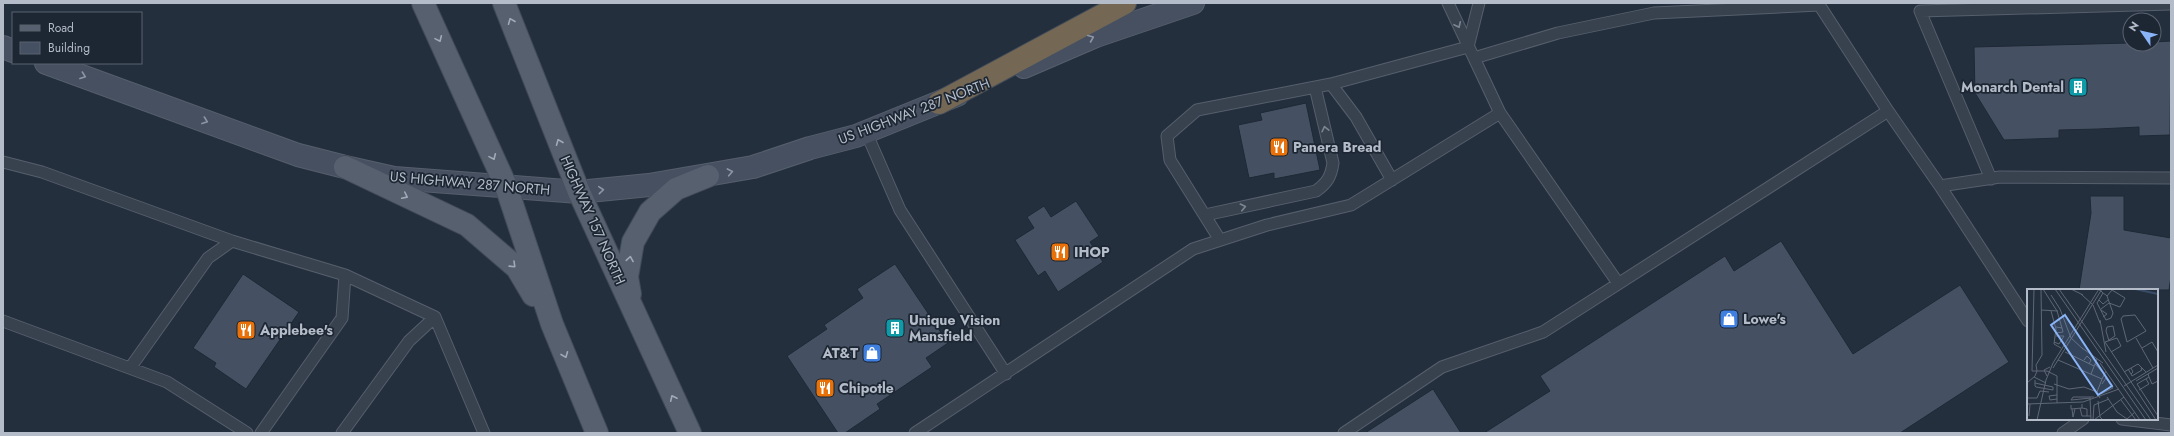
<svg xmlns="http://www.w3.org/2000/svg" width="2174" height="436" viewBox="0 0 2174 436" font-family="Jost,sans-serif">
	<style>
		.building { fill: #455162; stroke: #1f2835 }
		.lines { fill: none; stroke-linecap: round; stroke-linejoin: round }
		.lane-casing { stroke: #565f6c; stroke-width: 13 }
		.secondary-casing { stroke: #565f6c; stroke-width: 24 }
		.primary-casing { stroke: #414a57; stroke-width: 24 }
		.highway-casing { stroke: #434c59; stroke-width: 24 }
		.lane { stroke: #38414e; stroke-width: 11 }
		.secondary { stroke: #465061; stroke-width: 22 }
		.primary { stroke: #56606e; stroke-width: 22 }
		.highway { stroke: #746855; stroke-width: 22 }
		.oneway { stroke: #a1aab7 }
		.oneway2 { stroke: #7c8592 }
		.oneway3 { stroke: #8e96a5 }
		.labels { text-anchor: middle; stroke-width: 3.5; stroke-linejoin: round; paint-order: stroke }
		.poi-label { font-size: 14px; font-weight: bold; fill: #b4bcc9; stroke: #1d2633; text-anchor: start }
		.street-label { font-size: 14px; fill: #b4bcc9; stroke: #1d2633 }
		.inset-river { fill: none; stroke: #394c67; stroke-width: 2 }
		.inset-road { fill: none; stroke: #5e6776; stroke-width: 1 }
		.view { fill: #8ab4f8; fill-opacity: 0.15; stroke: #8ab4f8; stroke-width: 2 }
		.inset-edge { fill: none; stroke: #b4bcc9; stroke-width: 2 }
	</style>
	<rect width="100%" height="100%" fill="#242f3e"/>
	<!-- building -->
	<path class="building" d="M2171 41 2170 135 2139 136V127L2098 129 2059 130V138L2004 140 1975 93 1974 47 2130 43 2154 44V42Z
		M1306 103 1320 170 1274 179V173L1249 178 1238 125 1262 120 1260 113Z
		M2090 196H2124V230L2171 238V276L2169 290H2079L2091 213Z
		M1076 201 1099 236 1090 242 1103 262 1058 292 1045 271 1038 276 1015 240 1034 228 1027 217 1044 206 1051 217Z
		M1781 241 1853 354 1960 285 2009 362 1900 433H1484L1550 391 1540 376 1725 256 1734 271Z
		M895 264 948 343 926 358 932 367 877 404 880 409 845 433H838L787 356 827 329 824 325 863 298 857 289Z
		M243 274 299 312 246 389 214 367 216 363 193 348Z
		M1433 389 1461 433H1365Z"/>
	<g class="lines">
		<!-- lane casing -->
		<g class="lane-casing">
			<path id="lane" d="M1448 3 1500 113 1618 283
				M1468 47 1479 3
				M1474 58 1558 33 1654 13 1819 5
				M1331 84 1468 47
				M1888 111 1940 186 2028 321
				M866 132 900 210 1006 374
				M3 162 42 172 232 241
				M1991 179 1920 11 2171 4
				M1940 186 2000 177 2171 178
				M1205 215 1316 191C1327 183 1331 177 1333 163L1315 87
				M1220 240 1170 160 1167 136 1197 110 1331 84 1356 117 1392 180
				M345 275 435 317
				M3 321 167 382 247 433
				M130 368 208 258 232 241 345 275 342 318 261 433
				M2122 419 2171 425
				M342 433 409 341 435 317 484 433
				M915 433 1193 249 1267 225 1351 205 1500 113
				M1344 433 1442 367 1543 332 1888 111 1818 3
				M2063 433 2083 419"/>
		</g>
		<!-- secondary casing -->
		<g class="secondary-casing">
			<path id="secondary" d="M3 47 13 51
				M46 63 298 155 345 167 394 178 579 192 649 185 753 167 810 148 856 136 957 95
				M1024 67 1096 36 1193 3"/>
		</g>
		<!-- primary casing -->
		<g class="primary-casing">
			<path id="primary" d="M423 3 506 186 552 324 597 433
				M504 3 579 192 690 433
				M345 167 467 225 517 268 533 295
				M630 294 627 277 633 242 650 212 676 189 708 176"/>
		</g>
		<!-- highway casing -->
		<g class="highway-casing">
			<path id="highway" d="M939 103 1125 3"/>
		</g>
		<!-- lane -->
		<use href="#lane" class="lane"/>
		<!-- secondary -->
		<use href="#secondary" class="secondary"/>
		<!-- primary -->
		<use href="#primary" class="primary"/>
		<!-- highway -->
		<use href="#highway" class="highway"/>
	</g>
	<!-- one-way arrows -->
	<defs><path id="oneway-chevron" d="M-2-3.5L2.5 0L-2 3.5" fill="none" stroke-width="1.6" stroke-linecap="round" stroke-linejoin="round"/></defs>
	<g class="oneway">
		<use href="#oneway-chevron" transform="translate(511 21) rotate(-112)"/>
		<use href="#oneway-chevron" transform="translate(439 39) rotate(66)"/>
		<use href="#oneway-chevron" transform="translate(559 142) rotate(-112)"/>
		<use href="#oneway-chevron" transform="translate(493 157) rotate(66)"/>
		<use href="#oneway-chevron" transform="translate(405 196) rotate(26)"/>
		<use href="#oneway-chevron" transform="translate(630 259) rotate(-81)"/>
		<use href="#oneway-chevron" transform="translate(513 265) rotate(44)"/>
		<use href="#oneway-chevron" transform="translate(565 355) rotate(68)"/>
		<use href="#oneway-chevron" transform="translate(673 398) rotate(-115)"/>
	</g>
	<g class="oneway2">
		<use href="#oneway-chevron" transform="translate(1458 25) rotate(65)"/>
		<use href="#oneway-chevron" transform="translate(1325 129) rotate(-103)"/>
		<use href="#oneway-chevron" transform="translate(1243 207) rotate(-13)"/>
	</g>
	<g class="oneway3">
		<use href="#oneway-chevron" transform="translate(1091 38) rotate(-23)"/>
		<use href="#oneway-chevron" transform="translate(83 76) rotate(20)"/>
		<use href="#oneway-chevron" transform="translate(205 121) rotate(20)"/>
		<use href="#oneway-chevron" transform="translate(730 172) rotate(-11)"/>
		<use href="#oneway-chevron" transform="translate(601 190) rotate(-5)"/>
	</g>
	<!-- icons -->
	<defs>
		<g id="building-square" transform="scale(1)"><rect x="-9" y="-9" width="18" height="18" rx="4" fill="#0f9aa8" stroke="#1d2633"/><path d="M-4-6H4V6H1V3H-1V6H-4ZM-2.5-4.3h1.7v1.8h-1.7ZM.8-4.3h1.7v1.8H.8ZM-2.5-1h1.7V.8h-1.7ZM.8-1h1.7V.8H.8Z" fill="#fff"/></g>
		<g id="restaurant-square" transform="scale(1)"><rect x="-9" y="-9" width="18" height="18" rx="4" fill="#e8710a" stroke="#1d2633"/><path d="M-5-6h1v4h1v-4h1v4h1v-4h1v5L-1.5 .5V6h-2V.5L-5-1ZM5-6V6H3V1.5H1.5Q1.5-4 5-6Z" fill="#fff"/></g>
		<g id="shop-square" transform="scale(1)"><rect x="-9" y="-9" width="18" height="18" rx="4" fill="#3f7fe0" stroke="#1d2633"/><path d="M-5-2.5h2.3a2.7 3.5 0 0 1 5.4 0H5L5.5 6h-11ZM-1.5-2.5h3a1.5 2.3 0 0 0-3 0Z" fill="#fff"/></g>
	</defs>
	<g fill-rule="evenodd">
		<use href="#building-square" x="2078" y="87"/>
		<use href="#restaurant-square" x="1279" y="147"/>
		<use href="#restaurant-square" x="1060" y="252"/>
		<use href="#shop-square" x="1729" y="319"/>
		<use href="#building-square" x="895" y="328"/>
		<use href="#restaurant-square" x="246" y="330"/>
		<use href="#shop-square" x="872" y="353"/>
		<use href="#restaurant-square" x="825" y="388"/>
	</g>
	<g class="labels">
		<!-- poi labels -->
		<g class="poi-label">
			<text x="2064" y="92" text-anchor="end">Monarch Dental</text>
			<text x="1293" y="152">Panera Bread</text>
			<text x="1074" y="257">IHOP</text>
			<text x="1743" y="324">Lowe's</text>
			<text x="909" y="325">Unique Vision<tspan x="909" dy="16">Mansfield</tspan></text>
			<text x="260" y="335">Applebee's</text>
			<text x="858" y="358" text-anchor="end">AT&amp;T</text>
			<text x="839" y="393">Chipotle</text>
		</g>
		<!-- street labels -->
		<g class="street-label">
			<text transform="translate(914 111) rotate(-21)" y="5">US HIGHWAY 287 NORTH</text>
			<text transform="translate(470 183) rotate(5)" y="5">US HIGHWAY 287 NORTH</text>
			<text transform="translate(593 220) rotate(66)" y="5">HIGHWAY 157 NORTH</text>
		</g>
	</g>
	<!-- overview -->
	<g transform="translate(2027 289)">
		<rect width="131" height="131" fill="#242f3e"/>
		<path class="inset-river" d="M108 0 131 5"/>
		<path class="inset-road" d="M7 0 5 82H10L9 76 15 66 14 0M16 0 30 22 35 39M28 0 119 131M32 0 124 131M44 0 56 6M72 1 74 2 76 4 79 6 80 7 86 24 84 29 79 31 70 14 76 4M54 5 66 16 73 34M24 6 33 20 44 49 56 60M72 11 76 15 81 11M74 20 82 14 93 18 98 9 85 1 80 7M14 21 31 22M74 21 80 25 76 28M24 22 29 40 27 55 34 59M108 26 119 42 100 53 94 30 96 27ZM73 31 79 63M29 38 35 39 36 43 29 44M109 49 126 79M82 51 88 47 86 37 80 38 79 42 82 52M27 53 32 55 37 47H29M78 53 90 49 94 57 84 63M78 53 129 131M55 59 76 74M115 59 125 53 131 63M38 63 67 77M31 71 75 90 79 82M57 71 60 67 64 71 62 75M73 74 113 131M68 75 77 85M26 79 75 0M101 80 104 85 106 83 104 79M97 83 111 75 119 83M64 85 70 70M104 85 105 87 115 81 114 79M121 85 122 88 110 95 131 127M20 87 17 81 23 78M7 88 19 94M122 88 125 95 131 92M8 91V97L9 98 26 101V98L8 94M109 92 131 79M0 94 8 87 10 82H20L30 87V114M27 95 42 100 57 98 70 103 73 109M97 97 131 76M112 101 122 95 119 90M70 103 75 90M74 105 86 99 79 89 75 95M30 106 22 107 23 111 30 110M80 108 90 123 100 130 108 123M0 109H10L13 102 22 103M63 109 64 131M44 111 64 109M44 111 46 108H67M94 111 109 131M71 112 73 128 76 131M0 115 56 113 92 100M55 115V119L60 120V127H64M44 116V120L55 119M53 119 55 127H60M45 120 46 128 48 120M2 127 3 115M10 131 19 91 26 74 72 0M66 131 67 116 82 110M67 131 97 108"/>
		<path class="view" d="M38 26 85 97 71 106 24 36Z"/>
		<rect width="131" height="131" class="inset-edge"/>
	</g>
	<!-- border -->
	<rect width="2174" height="436" fill="none" stroke="#b4bcc9" stroke-width="8"/>
	<!-- legend -->
	<rect x="12" y="12" width="130" height="52" fill="#1d2633" stroke="#59626f"/>
	<rect x="20" y="25" width="20" height="6" fill="#56606e" stroke="#59626f"/>
	<text x="48" y="32" font-size="12" fill="#b4bcc9">Road</text>
	<rect x="20" y="42" width="20" height="12" fill="#455162" stroke="#59626f"/>
	<text x="48" y="52" font-size="12" fill="#b4bcc9">Building</text>
	<!-- north arrow -->
	<g transform="translate(2142 32) rotate(304)"><circle r="19" fill="#1d2633" stroke="#59626f"/>
	<path d="M0-3L7 15L0 10L-7 15Z" fill="#8ab4f8"/>
	<text y="-6" font-size="11" font-weight="bold" text-anchor="middle" fill="#b4bcc9">N</text>
	</g>
</svg>
